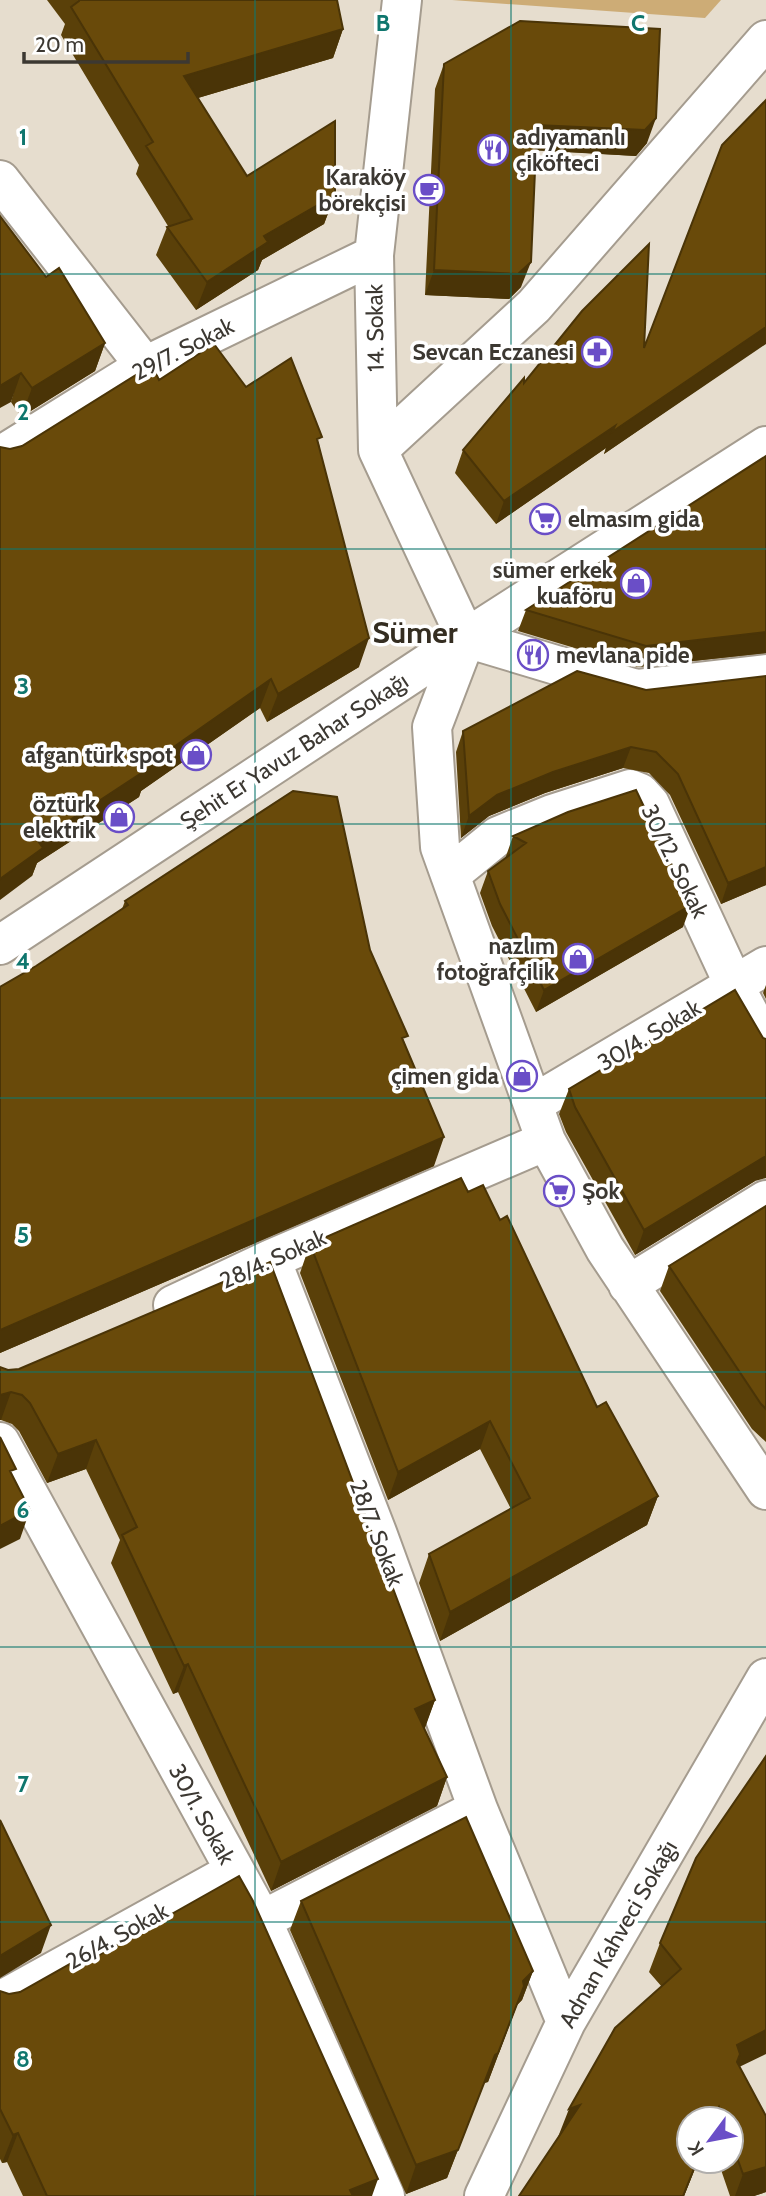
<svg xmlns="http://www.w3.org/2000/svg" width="766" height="2196" viewBox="0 0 766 2196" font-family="Cabin,sans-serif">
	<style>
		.green { fill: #cdac76 }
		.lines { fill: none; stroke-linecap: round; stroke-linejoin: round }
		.minor-casing { stroke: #a59c8f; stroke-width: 42 }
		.minor { stroke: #fff; stroke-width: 38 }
		.wall { fill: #5a4009 }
		.shaded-wall { fill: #4a3407 }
		.building { fill: #694a0a; stroke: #4a3407; stroke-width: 2 }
		.grid { fill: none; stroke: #0f766e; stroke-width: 2; stroke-opacity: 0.55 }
		.labels { text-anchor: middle; stroke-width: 7; stroke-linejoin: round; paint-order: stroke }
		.poi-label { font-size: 23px; font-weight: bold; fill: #3c3832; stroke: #fff; text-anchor: end }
		.street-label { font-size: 23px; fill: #3c3832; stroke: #fff }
		.district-label { font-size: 30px; font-weight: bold; fill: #342d21; stroke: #fff }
		.grid-label { font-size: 23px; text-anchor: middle; font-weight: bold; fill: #0f766e; stroke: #fff; stroke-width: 7; stroke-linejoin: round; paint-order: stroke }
	</style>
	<rect width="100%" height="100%" fill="#e6ddce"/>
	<!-- green -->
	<path class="green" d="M452 0H721L705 18Z"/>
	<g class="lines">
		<!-- minor casing -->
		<g class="minor-casing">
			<path id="minor" d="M402 0 374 255 378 450 466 638
				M0 180 145 366
				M378 450 534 306 766 40
				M0 456 145 366 374 255
				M466 638 432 727 440 847 546 1141 605 1249 766 1490
				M466 638 636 689 766 674
				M450 875 498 836 552 814 630 789 640 793 650 804 734 985 766 1045
				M0 945 466 638 766 446
				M533 1104 766 966
				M271 1259 378 1535 478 1809
				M628 1285 766 1200
				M173 1305 271 1259 546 1141
				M0 1442 262 1920 385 2196
				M262 1920 478 1809 566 2022
				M0 2001 233 1872
				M484 2196 566 2022 766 1678"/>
		</g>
		<!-- minor -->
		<use href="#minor" class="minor"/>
	</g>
	<!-- wall -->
	<path class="wall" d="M47 0H337L343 29 333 58 198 98 247 176 335 195 324 224 262 260 258 270 196 310 156 255 167 227 168 226 136 174 139 165 61 35 65 24Z
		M444 64 647 143 636 156 536 150 521 287 509 299 425 295 435 89Z
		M46 277 105 343 95 371 21 417 11 402Z
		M644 348 745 357 604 454 606 448 496 524 455 473 463 450 524 383Z
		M159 380 246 387 319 444 359 667 267 722 260 708 141 791 139 797 37 863 32 876 10 449 22 446Z
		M766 456V653L638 667 518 631 526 610Z
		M646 690 766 885 721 904 670 795 649 773 623 768 545 793 489 816 461 838 456 752 463 731Z
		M568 812 683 927 536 1012 492 926 480 893 488 871 505 859 513 836Z
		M125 901 370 950 405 1044 434 1166 0 1353V987L36 966 122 909Z
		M766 985V999L763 993Z
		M763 1038 755 1181 635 1255 566 1132 559 1114 569 1089Z
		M468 1192 597 1407 658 1496 647 1525 440 1641 419 1583 429 1554 511 1509 480 1449 388 1500 300 1273 310 1244Z
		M766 1206V1442L752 1429 660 1291 669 1266Z
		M0 1367 435 1700 424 1729 447 1777 437 1806 271 1891 178 1692 173 1694 111 1563 120 1540 86 1469 47 1483 19 1431 12 1424 1 1420Z
		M696 1858 766 2192 754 2196H730L718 2161H731V2119H689V2161H698L684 2196 662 1987 649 1972 660 1943Z
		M301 1901 533 1971 522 2000 517 2005 488 2082 484 2083 447 2178 406 2194 290 1930Z
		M72 1968 372 2196H23L7 2162 2 2163 0 2159V1991L9 1994 20 1992Z"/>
	<!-- shaded-wall -->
	<path class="shaded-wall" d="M343 29 333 58 174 105 184 76Z
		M656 118 647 143 636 156 528 150 537 125Z
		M335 195 324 224 262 260 258 270 196 310 207 282 264 236Z
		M531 262 521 287 509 299 425 295 434 270Z
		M766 327V344L604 454 606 448 496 524 504 501 615 426Z
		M105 343 95 371 21 417 32 388Z
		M21 373 11 402 0 408V386Z
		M766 632V653L638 667 646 646Z
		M369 638 359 667 267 722 278 694Z
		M271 679 260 708 141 791 139 797 37 863 32 876 0 900V879L38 841Z
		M631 747 623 768 545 793 489 816 461 838 469 816 497 795 553 772Z
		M766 867V885L721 904 728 883Z
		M691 905 683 927 536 1012 544 990Z
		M444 1137 434 1166 0 1353V1330L2 1328Z
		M764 1156H766V1178L755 1181 635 1255 644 1230Z
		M11 1392 1 1420H0V1395Z
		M490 1421 480 1449 388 1500 398 1472Z
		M96 1440 86 1469 47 1483 58 1454Z
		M658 1496 647 1525 440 1641 450 1612Z
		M30 1510 20 1539 0 1549V1526Z
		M188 1664 178 1692 173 1694 184 1666Z
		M435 1700 425 1728 404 1738 415 1709Z
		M447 1777 437 1806 271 1891 281 1862Z
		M51 1925 41 1953 0 1978V1956Z
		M533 1971 522 2000 517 2005 488 2082 484 2083 447 2178 406 2194 416 2165 495 2055 523 1981Z
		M766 2030V2054L735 2069 737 2045Z
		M580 2105 558 2137 569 2109Z
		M18 2133 7 2162 2 2163 13 2135Z
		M697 2161H698L684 2196H683Z
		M766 2167V2192L754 2196H735L743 2174Z
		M378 2179 372 2196H348L350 2190Z"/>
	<!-- building -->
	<path class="building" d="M79 0H337L343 29 184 76 247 176 335 121V195L264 236 268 242 207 282 167 227 192 219 146 146 153 142 71 7 79 1Z
		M520 21 660 29 656 118 645 130 537 125 531 262 518 274 434 270 444 64Z
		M766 100V327L612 432 615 426 504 501 463 450 524 378V383L582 311 649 244 644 348 722 145Z
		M0 216 46 277 59 268 105 343 32 388 21 373 0 386Z
		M214 344 246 387 291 358 322 437 317 439 369 638 278 694 271 679 148 765 149 768 38 841 43 848 0 879V447L10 449 22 446 152 365 159 380Z
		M766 456V632L646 646 526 610Z
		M577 671 646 690 766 676V867L728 883 678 774 656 752 631 747 553 772 497 795 469 816 463 731Z
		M636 790 691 905 544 990 500 904 488 871 526 843 513 836 568 812Z
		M293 791 337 797 370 950 408 1036 402 1038 444 1137 0 1330V987L36 966 128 905 125 901Z
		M735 990 763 1038 766 1039V1156L644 1230 575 1107 569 1089Z
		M461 1178 468 1192 483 1185 500 1220 507 1216 597 1407 606 1402 658 1496 450 1612 429 1554 530 1498 490 1421 398 1472 310 1244Z
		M766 1206V1409L761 1404 669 1266Z
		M270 1262 435 1700 415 1709 447 1777 281 1862 188 1664 184 1666 122 1535 137 1527 96 1440 58 1454 30 1403 22 1395 11 1392 0 1395V1367L8 1370 19 1369Z
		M0 1437 16 1469 10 1471 30 1510 0 1526Z
		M766 1756V2030L737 2045 740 2054 737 2062 766 2116V2167L743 2174 731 2141V2119H723L719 2107 714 2119H689V2161H697L683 2196H519L580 2105 569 2109 615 2028 681 1969 660 1943 696 1858Z
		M466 1817 533 1971 523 1981 524 1986 498 2053 495 2055 458 2150 416 2165 301 1901Z
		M0 1820 51 1925 0 1956Z
		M239 1876 253 1901 378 2179 350 2190 353 2196H47L18 2133 13 2135 0 2109V1991L9 1994 20 1992 70 1964 72 1968 90 1960Z"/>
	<!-- grid -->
	<path class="grid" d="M255 0V2196M511 0V2196M0 274H766M0 549H766M0 824H766M0 1098H766M0 1372H766M0 1647H766M0 1922H766"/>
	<!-- icons -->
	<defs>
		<g id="restaurant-ring" transform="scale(1.575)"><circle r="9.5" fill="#fff" stroke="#6a4ec7" stroke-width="1.5"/><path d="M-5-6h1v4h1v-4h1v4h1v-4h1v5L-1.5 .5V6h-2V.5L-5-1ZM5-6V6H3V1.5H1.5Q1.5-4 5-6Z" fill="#6a4ec7"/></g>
		<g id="cafe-ring" transform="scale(1.575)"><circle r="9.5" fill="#fff" stroke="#6a4ec7" stroke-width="1.5"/><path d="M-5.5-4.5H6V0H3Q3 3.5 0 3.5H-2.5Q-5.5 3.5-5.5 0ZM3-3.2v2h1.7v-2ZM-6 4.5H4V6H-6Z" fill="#6a4ec7"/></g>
		<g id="pharmacy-ring" transform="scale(1.575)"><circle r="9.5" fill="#fff" stroke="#6a4ec7" stroke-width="1.5"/><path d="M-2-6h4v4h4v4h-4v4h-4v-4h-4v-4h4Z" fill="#6a4ec7"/></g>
		<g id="supermarket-ring" transform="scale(1.575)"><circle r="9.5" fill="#fff" stroke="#6a4ec7" stroke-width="1.5"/><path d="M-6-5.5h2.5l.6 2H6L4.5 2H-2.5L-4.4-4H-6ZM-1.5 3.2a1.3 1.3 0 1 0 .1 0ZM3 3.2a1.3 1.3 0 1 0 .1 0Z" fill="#6a4ec7"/></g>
		<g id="shop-ring" transform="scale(1.575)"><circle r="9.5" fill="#fff" stroke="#6a4ec7" stroke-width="1.5"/><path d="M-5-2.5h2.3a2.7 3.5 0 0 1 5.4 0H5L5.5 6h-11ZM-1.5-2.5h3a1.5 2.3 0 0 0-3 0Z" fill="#6a4ec7"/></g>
	</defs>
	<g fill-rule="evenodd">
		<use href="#restaurant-ring" x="493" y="150"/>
		<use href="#cafe-ring" x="429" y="190"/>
		<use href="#pharmacy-ring" x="597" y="352"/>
		<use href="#supermarket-ring" x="545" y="519"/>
		<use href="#shop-ring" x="636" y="583"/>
		<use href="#restaurant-ring" x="533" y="655"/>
		<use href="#shop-ring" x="196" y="755"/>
		<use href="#shop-ring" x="119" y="817"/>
		<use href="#shop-ring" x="578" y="959"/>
		<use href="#shop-ring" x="522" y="1076"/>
		<use href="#supermarket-ring" x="559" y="1191"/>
	</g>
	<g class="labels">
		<!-- poi labels -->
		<g class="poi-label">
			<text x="516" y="145" text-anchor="start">adıyamanlı<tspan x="516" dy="26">çiköfteci</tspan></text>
			<text x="406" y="185">Karaköy<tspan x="406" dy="26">börekçisi</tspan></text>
			<text x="574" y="360">Sevcan Eczanesi</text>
			<text x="568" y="527" text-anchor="start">elmasım gida</text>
			<text x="613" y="578">sümer erkek<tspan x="613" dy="26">kuaföru</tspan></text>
			<text x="556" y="663" text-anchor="start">mevlana pide</text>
			<text x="173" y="763">afgan türk spot</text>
			<text x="96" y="812">öztürk<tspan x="96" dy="26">elektrik</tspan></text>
			<text x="555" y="954">nazlım<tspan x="555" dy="26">fotoğrafçilik</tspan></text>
			<text x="499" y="1084">çimen gida</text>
			<text x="582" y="1199" text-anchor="start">Şok</text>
		</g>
		<!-- street labels -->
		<g class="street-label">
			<text transform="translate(375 328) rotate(-91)" y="8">14. Sokak</text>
			<text transform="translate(183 349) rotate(-27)" y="8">29/7. Sokak</text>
			<text transform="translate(294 751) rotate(-33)" y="8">Şehit Er Yavuz Bahar Sokağı</text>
			<text transform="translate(675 861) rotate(64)" y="8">30/12. Sokak</text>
			<text transform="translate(649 1035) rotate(-31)" y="8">30/4. Sokak</text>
			<text transform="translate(273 1259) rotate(-24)" y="8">28/4. Sokak</text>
			<text transform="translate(377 1533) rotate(69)" y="8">28/7. Sokak</text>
			<text transform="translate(202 1814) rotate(61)" y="8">30/1. Sokak</text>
			<text transform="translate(618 1934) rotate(-60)" y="8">Adnan Kahveci Sokağı</text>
			<text transform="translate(117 1936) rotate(-29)" y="8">26/4. Sokak</text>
		</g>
		<!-- district labels -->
		<g class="district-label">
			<text x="415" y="643">Sümer</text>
		</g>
	</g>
	<g class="grid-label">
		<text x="383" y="31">B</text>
		<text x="638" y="31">C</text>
		<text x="23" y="145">1</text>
		<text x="23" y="420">2</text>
		<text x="23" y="694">3</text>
		<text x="23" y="969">4</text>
		<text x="23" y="1243">5</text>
		<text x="23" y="1518">6</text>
		<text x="23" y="1792">7</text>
		<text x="23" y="2067">8</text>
	</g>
	<!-- north arrow -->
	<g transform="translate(710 2140) rotate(238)"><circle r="33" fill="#ffffff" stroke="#b1afad" stroke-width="2"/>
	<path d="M0-5L12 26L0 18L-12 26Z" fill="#6a4ec7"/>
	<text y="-10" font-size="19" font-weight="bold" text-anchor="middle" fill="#3c3832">K</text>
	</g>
	<!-- scale -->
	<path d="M24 52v10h164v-10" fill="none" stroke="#3c3832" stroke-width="3.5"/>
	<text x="35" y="52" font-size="21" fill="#3c3832" stroke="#ffffff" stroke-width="5" paint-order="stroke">20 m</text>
</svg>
